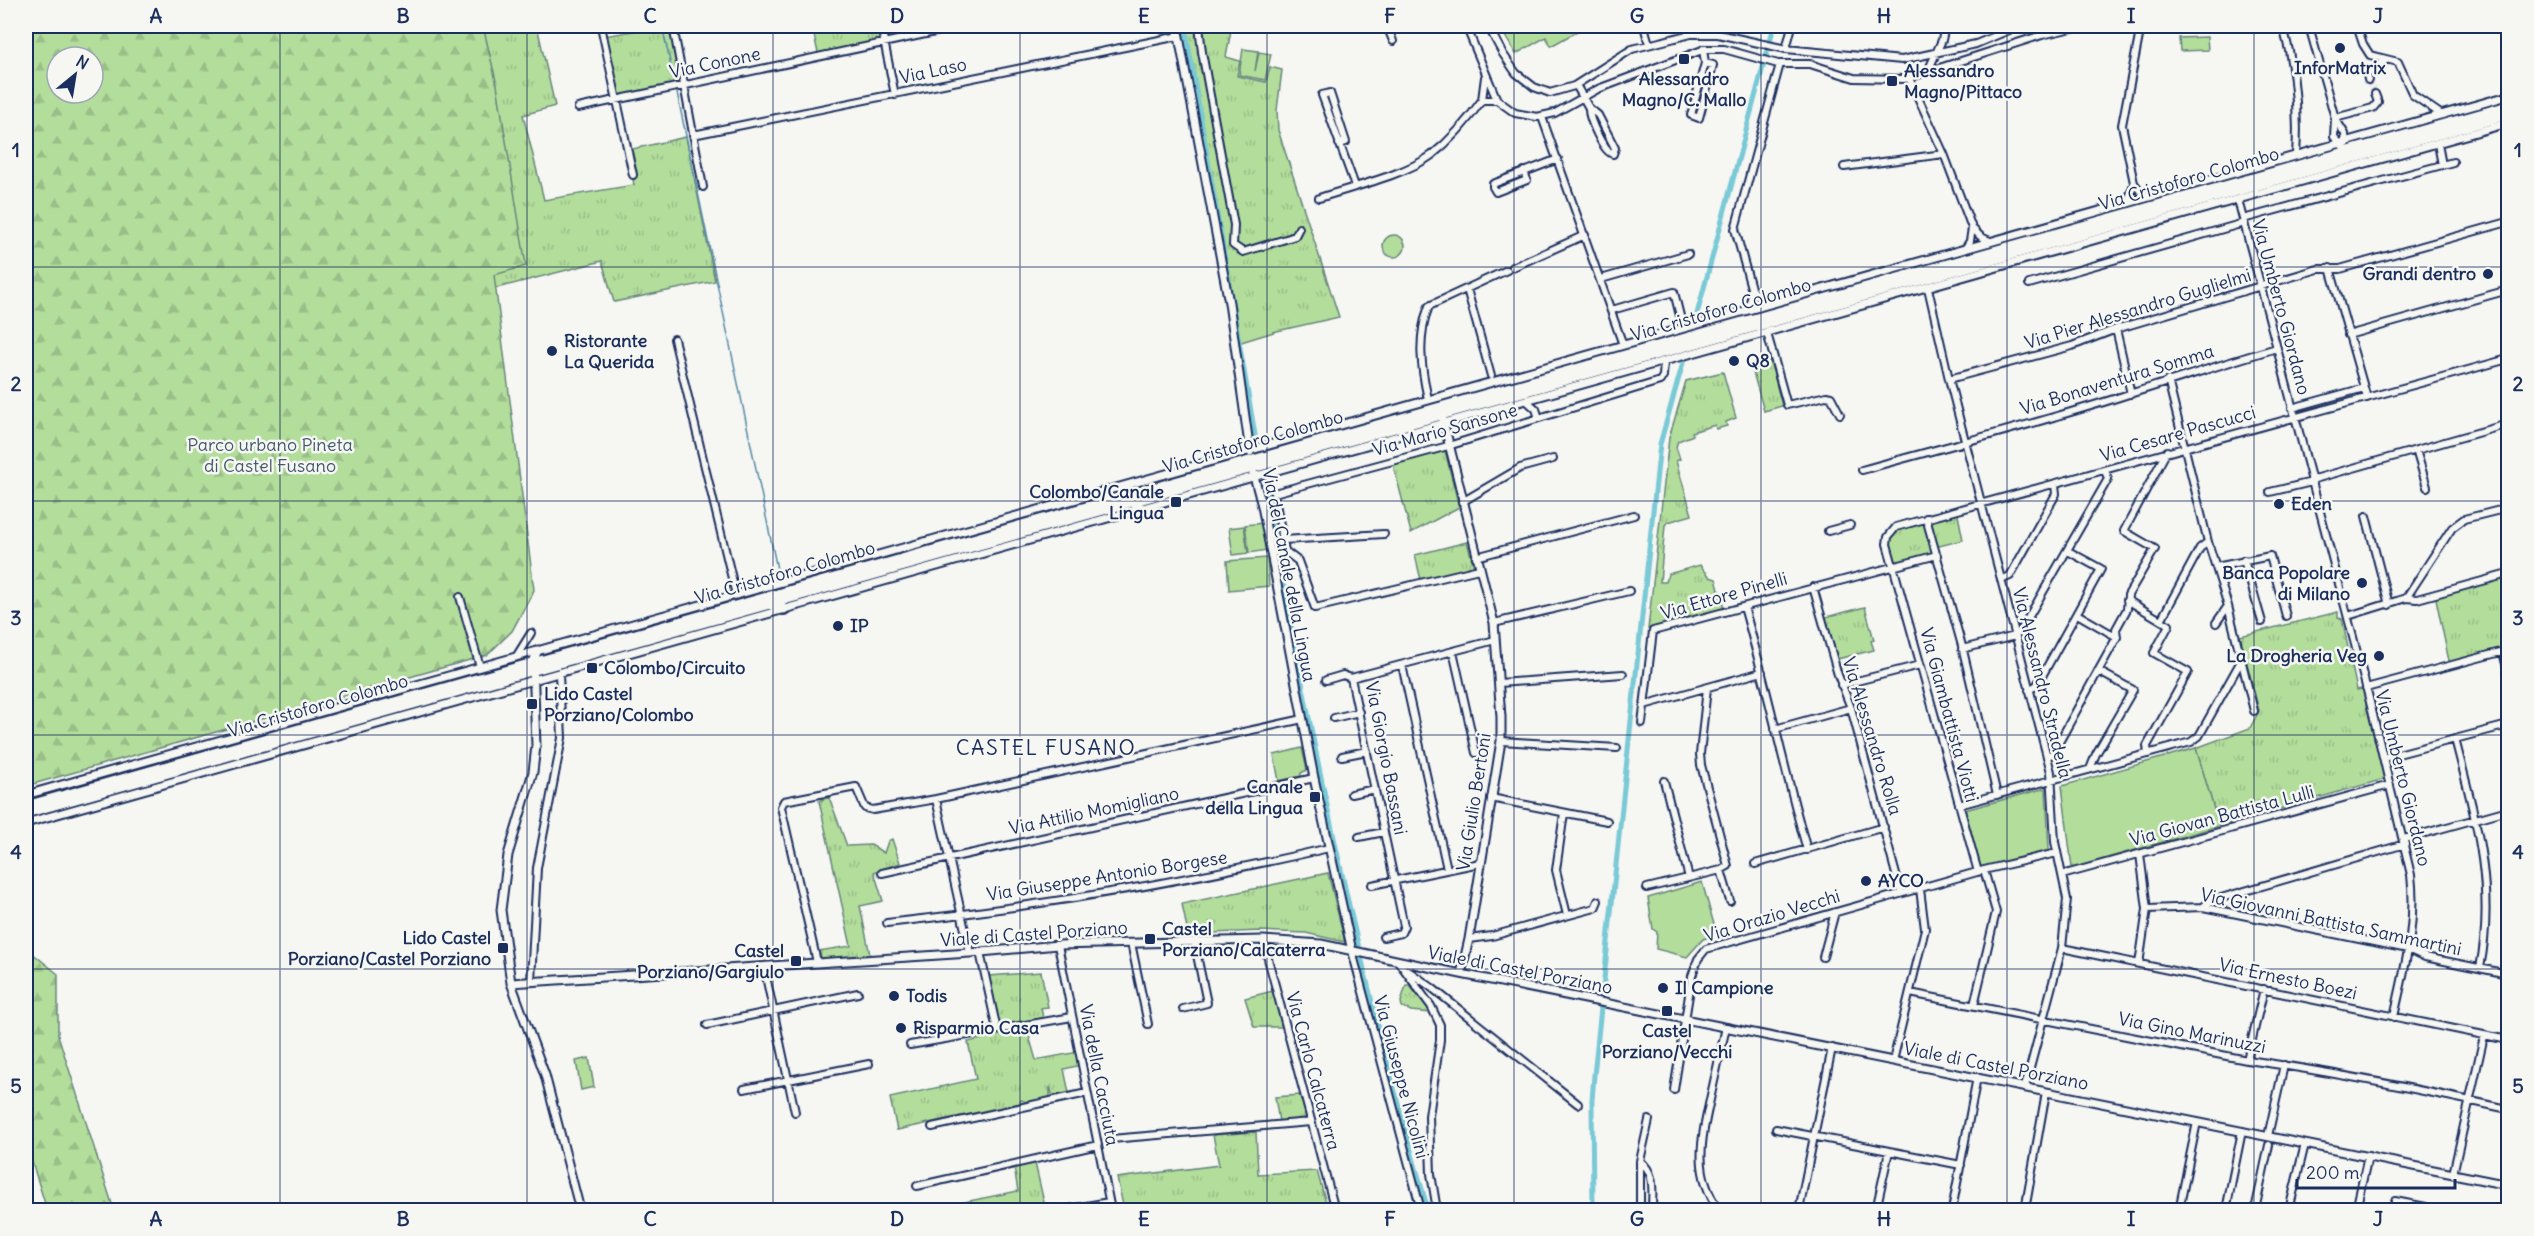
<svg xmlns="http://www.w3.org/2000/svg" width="2534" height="1236" viewBox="0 0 2534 1236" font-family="Delius,sans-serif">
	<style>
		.grass { fill: url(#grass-tufts); stroke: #67867c; stroke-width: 1.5 }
		.forest { fill: url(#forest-firs); stroke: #67867c; stroke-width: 1.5; fill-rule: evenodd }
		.green { fill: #b3dd9b; stroke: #67867c; stroke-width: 1.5 }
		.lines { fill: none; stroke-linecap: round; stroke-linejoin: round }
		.stream { stroke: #548ba6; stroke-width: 1.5 }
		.canal { stroke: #7ac9d6; stroke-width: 5 }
		.minor-tunnel { stroke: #caced4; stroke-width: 6; stroke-dasharray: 6 3; stroke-linecap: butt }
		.minor-casing { stroke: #1b2f5e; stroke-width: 10 }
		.tertiary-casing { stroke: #1b2f5e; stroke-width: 11 }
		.primary-casing { stroke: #1b2f5e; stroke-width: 14 }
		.minor { stroke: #f6f6f2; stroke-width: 6 }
		.tertiary { stroke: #f6f6f2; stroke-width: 7 }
		.primary { stroke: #f6f6f2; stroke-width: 9 }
		.grid { fill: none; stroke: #1b2f5e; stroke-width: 1.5; stroke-opacity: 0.55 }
		.poi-dot { fill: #1b2f5e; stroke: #f6f6f2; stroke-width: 2 }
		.labels { text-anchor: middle; stroke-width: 5; stroke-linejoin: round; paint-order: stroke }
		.street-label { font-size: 18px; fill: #1b2f5e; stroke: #f6f6f2 }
		.poi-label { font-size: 18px; font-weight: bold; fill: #1b2f5e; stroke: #f6f6f2; text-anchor: start }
		.park-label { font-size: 18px; fill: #415a6d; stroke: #f6f6f2 }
		.quarter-label { font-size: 21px; letter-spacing: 1.5px; fill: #1b2f5e; stroke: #f6f6f2 }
		.neatline { fill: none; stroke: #1b2f5e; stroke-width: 2 }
		.grid-label { font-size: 20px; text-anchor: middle; font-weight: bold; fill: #1b2f5e }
	</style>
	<defs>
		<pattern id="grass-tufts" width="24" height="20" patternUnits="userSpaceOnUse" patternTransform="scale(1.5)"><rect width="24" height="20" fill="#b3dd9b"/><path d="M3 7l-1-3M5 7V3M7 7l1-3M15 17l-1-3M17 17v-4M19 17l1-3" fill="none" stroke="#99be88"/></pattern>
		<pattern id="forest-firs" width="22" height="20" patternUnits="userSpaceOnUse" patternTransform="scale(1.5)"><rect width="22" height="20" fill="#b3dd9b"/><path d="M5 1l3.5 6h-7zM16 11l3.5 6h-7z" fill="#99be88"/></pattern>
	</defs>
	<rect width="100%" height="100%" fill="#f6f6f2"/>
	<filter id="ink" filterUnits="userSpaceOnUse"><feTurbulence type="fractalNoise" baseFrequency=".0167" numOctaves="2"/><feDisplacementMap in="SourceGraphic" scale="12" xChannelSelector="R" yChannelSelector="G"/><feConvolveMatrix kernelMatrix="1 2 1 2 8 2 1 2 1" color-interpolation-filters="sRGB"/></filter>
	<g filter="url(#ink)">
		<!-- grass -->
		<path class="grass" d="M436 26H537L555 106 523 115 544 200 634 185 628 150 686 137 715 281 614 302 602 261 489 290Z
			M633 26H673L685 85 618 99 604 36 634 31Z
			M812 26H877L880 40 818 53Z
			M1180 26H1228V29L1231 30 1226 57 1240 61 1237 76 1266 82 1270 67 1282 70 1277 110 1278 130 1339 317 1277 331 1238 343Z
			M1383 246a11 11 0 1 1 22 0a11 11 0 1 1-22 0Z
			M1770 360 1782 406 1764 411 1752 369Z
			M1723 372 1736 418 1726 422 1727 426 1716 429 1715 425 1692 432 1693 435 1678 441 1676 447 1680 459 1676 461 1692 515 1668 522 1665 525 1660 582H1666L1668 574 1700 565 1710 577 1716 579 1724 608 1648 629 1669 438 1686 381Z
			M1445 451 1459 507 1411 533 1393 464Z
			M1957 510 1963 540 1935 547 1937 555 1893 565 1888 537 1896 527Z
			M1467 542 1474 567 1421 580 1415 555Z
			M2508 574V650L2450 666 2435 594Z
			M1865 607 1874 640 1871 641 1874 650 1837 659 1826 617Z
			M2338 612V617L2342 619 2357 690 2366 688 2388 778 2219 826 2196 748 2250 728 2259 711 2240 636Z
			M829 797 847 846 871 845 884 853 888 841 892 839 900 863 874 872 883 901 860 906 870 955 822 959 818 951 851 946 819 801Z
			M1328 873 1345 942 1306 933 1260 931 1188 934 1182 904Z
			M1041 972 1048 1007 1041 1008 1043 1018 1000 1026 989 976Z
			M1406 985H1409L1432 1013 1411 1011 1402 1007 1401 1002Z
			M1273 991 1282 1027H1254L1245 998Z
			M1027 1029 1036 1060 1078 1052 1081 1065 1064 1069 1069 1093 1053 1097 1050 1087V1099L1027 1102 1021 1100 1020 1103 897 1130 890 1098 976 1079 968 1042Z
			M1300 1095 1307 1119 1279 1122 1275 1097Z
			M1256 1132 1258 1174 1317 1171 1328 1210H1124L1117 1178 1219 1165 1213 1135Z
			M1035 1163 1045 1207 1028 1210H926L1018 1191 1014 1167Z"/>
		<!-- forest -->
		<path class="forest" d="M26 26H483L497 85 526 266 494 275 534 590 512 631 487 655 26 786ZM57 57H93V93H57Z
			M26 948 58 974V1035L114 1210H47L26 1143Z"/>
		<!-- green -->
		<path class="green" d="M1499 26H1587L1551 46 1546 37 1516 54Z
			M2207 37 2208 50 2180 51 2179 38Z
			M1243 49 1258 51 1255 71 1259 52 1271 54 1265 80 1239 75Z
			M1263 523 1267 550 1249 553 1245 525Z
			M1244 526 1248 553 1233 555 1229 528Z
			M1267 558 1269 586 1229 590 1227 561Z
			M1302 748 1307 770 1301 773V776L1279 781 1274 755Z
			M2196 748 2219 826 2072 868 2062 786Z
			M2046 788 2049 850 1981 868 1965 810Z
			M1702 882 1717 935 1703 939 1687 957 1656 949 1657 932 1653 929 1648 898Z
			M589 1058 594 1087 581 1090 576 1061Z"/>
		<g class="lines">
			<!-- stream -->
			<path class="stream" d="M662 26 675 84
				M676 88 777 569"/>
			<!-- canal -->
			<path class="canal" d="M1185 26 1255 435
				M1697 314 1774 26
				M1265 483C1308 728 1358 972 1428 1210
				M1593 1210 1592 1100 1594 1075 1660 444 1683 363"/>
			<!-- minor-tunnel -->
			<path class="minor-tunnel" d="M2368 80 2375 94"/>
			<!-- minor casing -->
			<g class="minor-casing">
				<path id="minor" d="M601 26 633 175
					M673 26 703 187
					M881 26 895 95
					M1199 26 1202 52 1234 225 1233 245 1243 252 1289 238 1295 236 1299 228
					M1387 26 1393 41
					M1466 26 1497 100 1515 113 1537 117 1555 113 1598 89 1705 49H1724L1778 64H1810L1854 78 1905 79 2042 35 2081 26
					M1488 26 1503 54 1516 73 1534 87 1550 93 1574 86 1632 49 1691 34H1718L1786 49 1902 60 1976 44 2019 26
					M1644 26 1649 44
					M2141 26 2122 125 2134 183 2141 192 2149 196
					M2283 26C2295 69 2299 110 2296 155
					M2309 26 2335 118 2345 134 2346 144
					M2357 26 2363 44 2370 55 2398 62 2413 95 2442 115
					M1703 49 1705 63 1691 115 1699 118 1713 65 1705 63
					M1786 49 1792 26
					M1928 71 1942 40 1945 26
					M1485 77 1482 100H1497
					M1909 78 1944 154 1972 228 1981 237 1990 241
					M2368 80 2367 74 2386 60
					M1576 85 1589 108 1598 115 1615 148 1613 154C1604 153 1588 118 1589 108
					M578 108 963 26
					M1542 117 1623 345
					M2335 118 2373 108 2378 102 2375 94
					M2335 118 2334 137 2347 151
					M693 135 1179 36
					M1339 144 1346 142 1330 93 1322 95 1355 186
					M2438 144 2442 165
					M1844 167 1944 154
					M1524 171 1527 180 1496 192 1493 187V184L1558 159
					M1319 198C1352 187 1405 175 1432 155 1451 140 1468 120 1482 100
					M2238 200 2369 698 2411 875C2417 924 2404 970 2394 1017
					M2127 203 2134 184
					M2243 219 2453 162
					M1965 249 1970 241 1972 228
					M1513 267 1585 235
					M2330 268 2367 398
					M1601 279 1688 254
					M2029 284 2244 223
					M1751 288 1761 299 1769 304
					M1928 288 1949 379 2051 772 2055 842 2067 899 2062 948 2025 1087
					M1467 289 1491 376
					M1612 310 1674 292 1683 328
					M1746 310 1751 299V288L1735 229 1780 64
					M2116 329 2131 394
					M1767 333 1787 405 1826 396 1831 397 1840 414
					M2348 335 2508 290
					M674 339 736 595
					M1949 379 2072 346 2116 329 2318 269H2340L2508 222
					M1428 399C1421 368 1417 337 1429 306L1507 270
					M1526 400 1536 409 1539 418
					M2292 408 2364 388
					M2416 450 2427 487
					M1862 470C1951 445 2041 423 2129 394 2179 379 2227 362 2277 348
					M2311 480 2508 424
					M2270 492 2312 482
					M1462 502 1520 468 1553 459
					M2366 516 2389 605
					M1926 518 1962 646 1997 795
					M1828 531 1850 525
					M1283 540 1384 534
					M2208 542 2228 606 2254 711
					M1285 551 1274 493 1448 446 1660 381 1663 376 1664 362
					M1271 553 1285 551 1298 561 1315 608 1479 569
					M1476 557 1634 515
					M2244 560 2262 622
					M2216 567 2270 556 2286 616
					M2001 580 2010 576 2056 494 2055 484
					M1813 587 1838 675 1851 708 1901 893
					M460 597 480 667
					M2406 598 2417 599 2508 574
					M2127 600 2169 625 2154 653 2188 672 2147 746 2148 754
					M1744 607C1767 687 1784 769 1807 850
					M2077 614 2117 637
					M2348 616 2406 598 2452 528 2464 519 2508 508
					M2161 620 2200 548 2208 542 2168 380
					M1494 623 1629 591
					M2216 623 2228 606
					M1962 649 2015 636 2020 632 2108 479 2105 470
					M1453 651 1476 753
					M2503 652 2508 672
					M516 657 531 633
					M1402 665 1447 869
					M1326 680 1343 675 1351 678
					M1499 683 1623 674
					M1841 685 1920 665
					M2366 688 2508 650
					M2029 690 2037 685 2101 569 2068 551
					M1644 705 1762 672
					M1334 718 1359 712
					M1642 723 1653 631 1937 555
					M1775 729 1851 708
					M2455 739C2475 817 2496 886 2480 968
					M1501 741 1617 748
					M1342 756 1367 751
					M2047 757 2053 753 2117 637 2116 629 2127 609 2128 595 2155 549 2124 531 2167 451
					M2383 758 2508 725
					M2090 769 2096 754 2133 690 2098 671
					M1664 781 1689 878
					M1351 794 1375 789
					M1491 798 1607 821
					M936 799 970 953
					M1959 805 2191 742 2199 736 2241 661
					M1564 813 1556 870 1567 915
					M1359 837 1384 832
					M2404 839 2508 810
					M1755 864 1884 827
					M1721 870 1730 901
					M1978 872 1887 544 1888 537 1896 527 2508 359
					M882 873 1314 778
					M2062 875 2390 785
					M1372 885 1480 863
					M1647 888 1721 870 1728 866 1701 765 1700 754 1707 688
					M2203 907 2211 901 2405 844
					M2147 909 2203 907 2408 949 2425 957 2508 974
					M887 923C1036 907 1183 882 1329 848
					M1383 937 1401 933 1404 926 1351 678 1495 640
					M1469 939 1492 936 1595 908 1598 901
					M1263 940 1335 1210
					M1131 943 1148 1024
					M1058 945 1111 1210
					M2062 948 2508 1040
					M1352 951 1421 1210
					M980 952 997 1030
					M1823 957 1835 912
					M1398 961 1431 1006 1440 1025V1040L1429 1116 1431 1174 1437 1210
					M817 962 781 807 784 801 856 787 865 808 873 810 936 799 1303 719
					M2139 964 2147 909 2140 854
					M764 967 795 1112
					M1407 970 1431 987 1578 1104
					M531 981 537 868 562 738 559 674
					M1910 993 2247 1060C2335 1072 2422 1090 2508 1109
					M1974 1005 1996 912 1984 870
					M1183 1009 1207 1003 1194 941
					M707 1025 858 993
					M910 1045 1072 1017
					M2247 1060 2264 989
					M1893 1061 1925 929 1920 889
					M744 1089 869 1064
					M1674 1090 1692 976 1698 959 1706 949 1984 870 2057 853
					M932 1127 1087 1093
					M1776 1129 1961 1165
					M2268 1136 2284 1065
					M1111 1139 1311 1122
					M1640 1161C1656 1173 1652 1192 1652 1210
					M2453 1174 2484 1036
					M917 1186 1098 1145
					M2113 1209 2121 1210
					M1063 1210 1109 1202
					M1640 1210V1161L1649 1120
					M1719 1210C1692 1172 1702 1137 1711 1095 1716 1072 1721 1049 1726 1027
					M1799 1210 1832 1048
					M1876 1210 1889 1151
					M1952 1210 1977 1077
					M2025 1210 2046 1092
					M2179 1210 2197 1122
					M2226 1210 2242 1131
					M2255 1210 2269 1145
					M2289 1210 2305 1144
					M2356 1210 2368 1156
					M2393 1210 2395 1201 2426 1207 2425 1210"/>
			</g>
			<!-- tertiary casing -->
			<g class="tertiary-casing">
				<path id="tertiary" d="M1177 26 1229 303 1250 452
					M1443 420 1494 623 1501 717V741L1469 939 1461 974
					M1253 472 1262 506 1314 778 1352 951
					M538 650 533 662 536 746 533 772 508 855 501 910 511 983 545 1075 580 1210
					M26 795C853 561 1680 327 2508 96
					M26 823 2508 123
					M511 983 970 953 1058 945 1263 940 1321 944 1461 974 2508 1185"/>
			</g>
			<!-- primary casing -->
			<g class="primary-casing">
				<path id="primary" d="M1131 501 1142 509
					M769 604 784 609
					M26 806 2508 106
					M26 813 2508 115"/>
			</g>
			<!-- minor -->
			<use href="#minor" class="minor"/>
			<!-- tertiary -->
			<use href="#tertiary" class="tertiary"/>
			<!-- primary -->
			<use href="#primary" class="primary"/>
		</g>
	</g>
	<!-- grid -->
	<path class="grid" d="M280 26V1210M527 26V1210M773 26V1210M1020 26V1210M1267 26V1210M1514 26V1210M1761 26V1210M2007 26V1210M2254 26V1210M26 267H2508M26 501H2508M26 735H2508M26 969H2508"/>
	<!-- markers -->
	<g class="poi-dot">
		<circle cx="2340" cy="48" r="6"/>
		<rect x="1678" y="53" width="12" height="12" rx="3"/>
		<rect x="1886" y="75" width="12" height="12" rx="3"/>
		<circle cx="2488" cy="274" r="6"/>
		<circle cx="552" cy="351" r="6"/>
		<circle cx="1734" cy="361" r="6"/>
		<rect x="1170" y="496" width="12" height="12" rx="3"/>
		<circle cx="2279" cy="504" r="6"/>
		<circle cx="2362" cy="583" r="6"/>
		<circle cx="838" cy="626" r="6"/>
		<circle cx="2379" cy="656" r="6"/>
		<rect x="586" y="662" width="12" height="12" rx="3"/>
		<rect x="526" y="698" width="12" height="12" rx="3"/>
		<rect x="1309" y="791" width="12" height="12" rx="3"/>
		<circle cx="1866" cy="881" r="6"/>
		<rect x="1144" y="933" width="12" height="12" rx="3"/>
		<rect x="497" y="942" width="12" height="12" rx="3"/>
		<rect x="790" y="955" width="12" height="12" rx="3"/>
		<circle cx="1663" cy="988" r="6"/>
		<circle cx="894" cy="996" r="6"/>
		<rect x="1661" y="1005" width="12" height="12" rx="3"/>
		<circle cx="901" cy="1028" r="6"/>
	</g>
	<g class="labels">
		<!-- street labels -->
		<g class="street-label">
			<text transform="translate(715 63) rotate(-12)" y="6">Via Conone</text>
			<text transform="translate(933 71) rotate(-12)" y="6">Via Laso</text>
			<text transform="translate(2189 179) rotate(-16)" y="6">Via Cristoforo Colombo</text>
			<text transform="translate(2281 307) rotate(75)" y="6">Via Umberto Giordano</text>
			<text transform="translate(2138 309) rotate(-17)" y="6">Via Pier Alessandro Guglielmi</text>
			<text transform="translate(1721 310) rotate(-16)" y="6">Via Cristoforo Colombo</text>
			<text transform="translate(2117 380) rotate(-17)" y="6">Via Bonaventura Somma</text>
			<text transform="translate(1445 430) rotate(-16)" y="6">Via Mario Sansone</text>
			<text transform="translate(2178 434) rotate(-16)" y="6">Via Cesare Pascucci</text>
			<text transform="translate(1253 442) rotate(-16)" y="6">Via Cristoforo Colombo</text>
			<text transform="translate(785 573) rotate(-16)" y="6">Via Cristoforo Colombo</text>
			<text transform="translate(1289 575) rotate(79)" y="6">Via del Canale della Lingua</text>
			<text transform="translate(1724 596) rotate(-16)" y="6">Via Ettore Pinelli</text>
			<text transform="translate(2042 683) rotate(76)" y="6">Via Alessandro Stradella</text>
			<text transform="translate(318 706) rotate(-16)" y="6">Via Cristoforo Colombo</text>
			<text transform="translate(1949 715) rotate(75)" y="6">Via Giambattista Viotti</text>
			<text transform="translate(1872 736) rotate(73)" y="6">Via Alessandro Rolla</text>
			<text transform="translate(1386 758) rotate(79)" y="6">Via Giorgio Bassani</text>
			<text transform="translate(2403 778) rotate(76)" y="6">Via Umberto Giordano</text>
			<text transform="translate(1474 802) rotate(-81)" y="6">Via Giulio Bertoni</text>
			<text transform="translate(1094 811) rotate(-12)" y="6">Via Attilio Momigliano</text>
			<text transform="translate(2222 816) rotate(-15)" y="6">Via Giovan Battista Lulli</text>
			<text transform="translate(1107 876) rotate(-9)" y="6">Via Giuseppe Antonio Borgese</text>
			<text transform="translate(1772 916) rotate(-17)" y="6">Via Orazio Vecchi</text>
			<text transform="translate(2331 922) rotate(12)" y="6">Via Giovanni Battista Sammartini</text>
			<text transform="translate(1034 934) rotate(-4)" y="6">Viale di Castel Porziano</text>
			<text transform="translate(1520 970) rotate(11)" y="6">Viale di Castel Porziano</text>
			<text transform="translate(2288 979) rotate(12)" y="6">Via Ernesto Boezi</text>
			<text transform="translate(2192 1033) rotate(11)" y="6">Via Gino Marinuzzi</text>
			<text transform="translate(1996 1066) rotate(11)" y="6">Viale di Castel Porziano</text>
			<text transform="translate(1313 1071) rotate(75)" y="6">Via Carlo Calcaterra</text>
			<text transform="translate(1099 1075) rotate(79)" y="6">Via della Cacciuta</text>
			<text transform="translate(1401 1077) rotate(75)" y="6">Via Giuseppe Nicolini</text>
		</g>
		<!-- poi labels -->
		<g class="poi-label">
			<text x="2340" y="74" text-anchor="middle">InforMatrix</text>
			<text x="1904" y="77">Alessandro<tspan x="1904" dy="21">Magno/Pittaco</tspan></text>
			<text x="1684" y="85" text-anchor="middle">Alessandro<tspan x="1684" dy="21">Magno/C. Mallo</tspan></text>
			<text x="2476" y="280" text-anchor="end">Grandi dentro</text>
			<text x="564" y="347">Ristorante<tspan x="564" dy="21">La Querida</tspan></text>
			<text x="1746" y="367">Q8</text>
			<text x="1164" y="498" text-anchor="end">Colombo/Canale<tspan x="1164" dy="21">Lingua</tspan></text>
			<text x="2291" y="510">Eden</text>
			<text x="2350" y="579" text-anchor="end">Banca Popolare<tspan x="2350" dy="21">di Milano</tspan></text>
			<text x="850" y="632">IP</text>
			<text x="2367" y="662" text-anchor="end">La Drogheria Veg</text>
			<text x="604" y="674">Colombo/Circuito</text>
			<text x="544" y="700">Lido Castel<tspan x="544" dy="21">Porziano/Colombo</tspan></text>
			<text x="1303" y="793" text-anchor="end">Canale<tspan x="1303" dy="21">della Lingua</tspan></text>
			<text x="1878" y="887">AYCO</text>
			<text x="1162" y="935">Castel<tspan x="1162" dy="21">Porziano/Calcaterra</tspan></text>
			<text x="491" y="944" text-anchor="end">Lido Castel<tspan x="491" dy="21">Porziano/Castel Porziano</tspan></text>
			<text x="784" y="957" text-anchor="end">Castel<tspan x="784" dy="21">Porziano/Gargiulo</tspan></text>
			<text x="1675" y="994">Il Campione</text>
			<text x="906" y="1002">Todis</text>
			<text x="913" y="1034">Risparmio Casa</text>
			<text x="1667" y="1037" text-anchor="middle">Castel<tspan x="1667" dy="21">Porziano/Vecchi</tspan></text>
		</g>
		<!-- park labels -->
		<g class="park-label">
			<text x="270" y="451">Parco urbano Pineta<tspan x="270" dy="21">di Castel Fusano</tspan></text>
		</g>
		<!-- quarter labels -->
		<g class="quarter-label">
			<text x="1046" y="755">CASTEL FUSANO</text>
		</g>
	</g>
	<!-- margin -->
	<rect width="2534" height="1236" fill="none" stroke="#f6f6f2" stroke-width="66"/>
	<!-- north arrow -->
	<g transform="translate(75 75) rotate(30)"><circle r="28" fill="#f6f6f2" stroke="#9ea6b7" stroke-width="1.5"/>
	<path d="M0-4.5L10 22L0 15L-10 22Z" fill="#1b2f5e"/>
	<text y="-9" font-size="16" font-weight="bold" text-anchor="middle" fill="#1b2f5e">N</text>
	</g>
	<!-- scale -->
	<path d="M2297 1179v9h158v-9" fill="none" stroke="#1b2f5e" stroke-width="3"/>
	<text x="2306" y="1179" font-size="18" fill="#1b2f5e" stroke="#f6f6f2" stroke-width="4.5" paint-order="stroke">200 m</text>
	<rect x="33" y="33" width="2468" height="1170" class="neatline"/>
	<g class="grid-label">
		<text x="156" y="23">A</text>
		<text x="403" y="23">B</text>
		<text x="650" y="23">C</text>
		<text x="897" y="23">D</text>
		<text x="1144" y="23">E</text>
		<text x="1390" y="23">F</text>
		<text x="1637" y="23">G</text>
		<text x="1884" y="23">H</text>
		<text x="2131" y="23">I</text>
		<text x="2378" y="23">J</text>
		<text x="16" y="157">1</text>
		<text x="2518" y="157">1</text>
		<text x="16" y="391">2</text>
		<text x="2518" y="391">2</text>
		<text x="16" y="625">3</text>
		<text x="2518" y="625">3</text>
		<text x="16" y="859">4</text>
		<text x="2518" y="859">4</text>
		<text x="16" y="1093">5</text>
		<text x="2518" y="1093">5</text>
		<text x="156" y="1226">A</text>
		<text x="403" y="1226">B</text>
		<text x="650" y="1226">C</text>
		<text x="897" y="1226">D</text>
		<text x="1144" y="1226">E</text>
		<text x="1390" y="1226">F</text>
		<text x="1637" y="1226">G</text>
		<text x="1884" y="1226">H</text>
		<text x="2131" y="1226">I</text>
		<text x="2378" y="1226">J</text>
	</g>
</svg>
